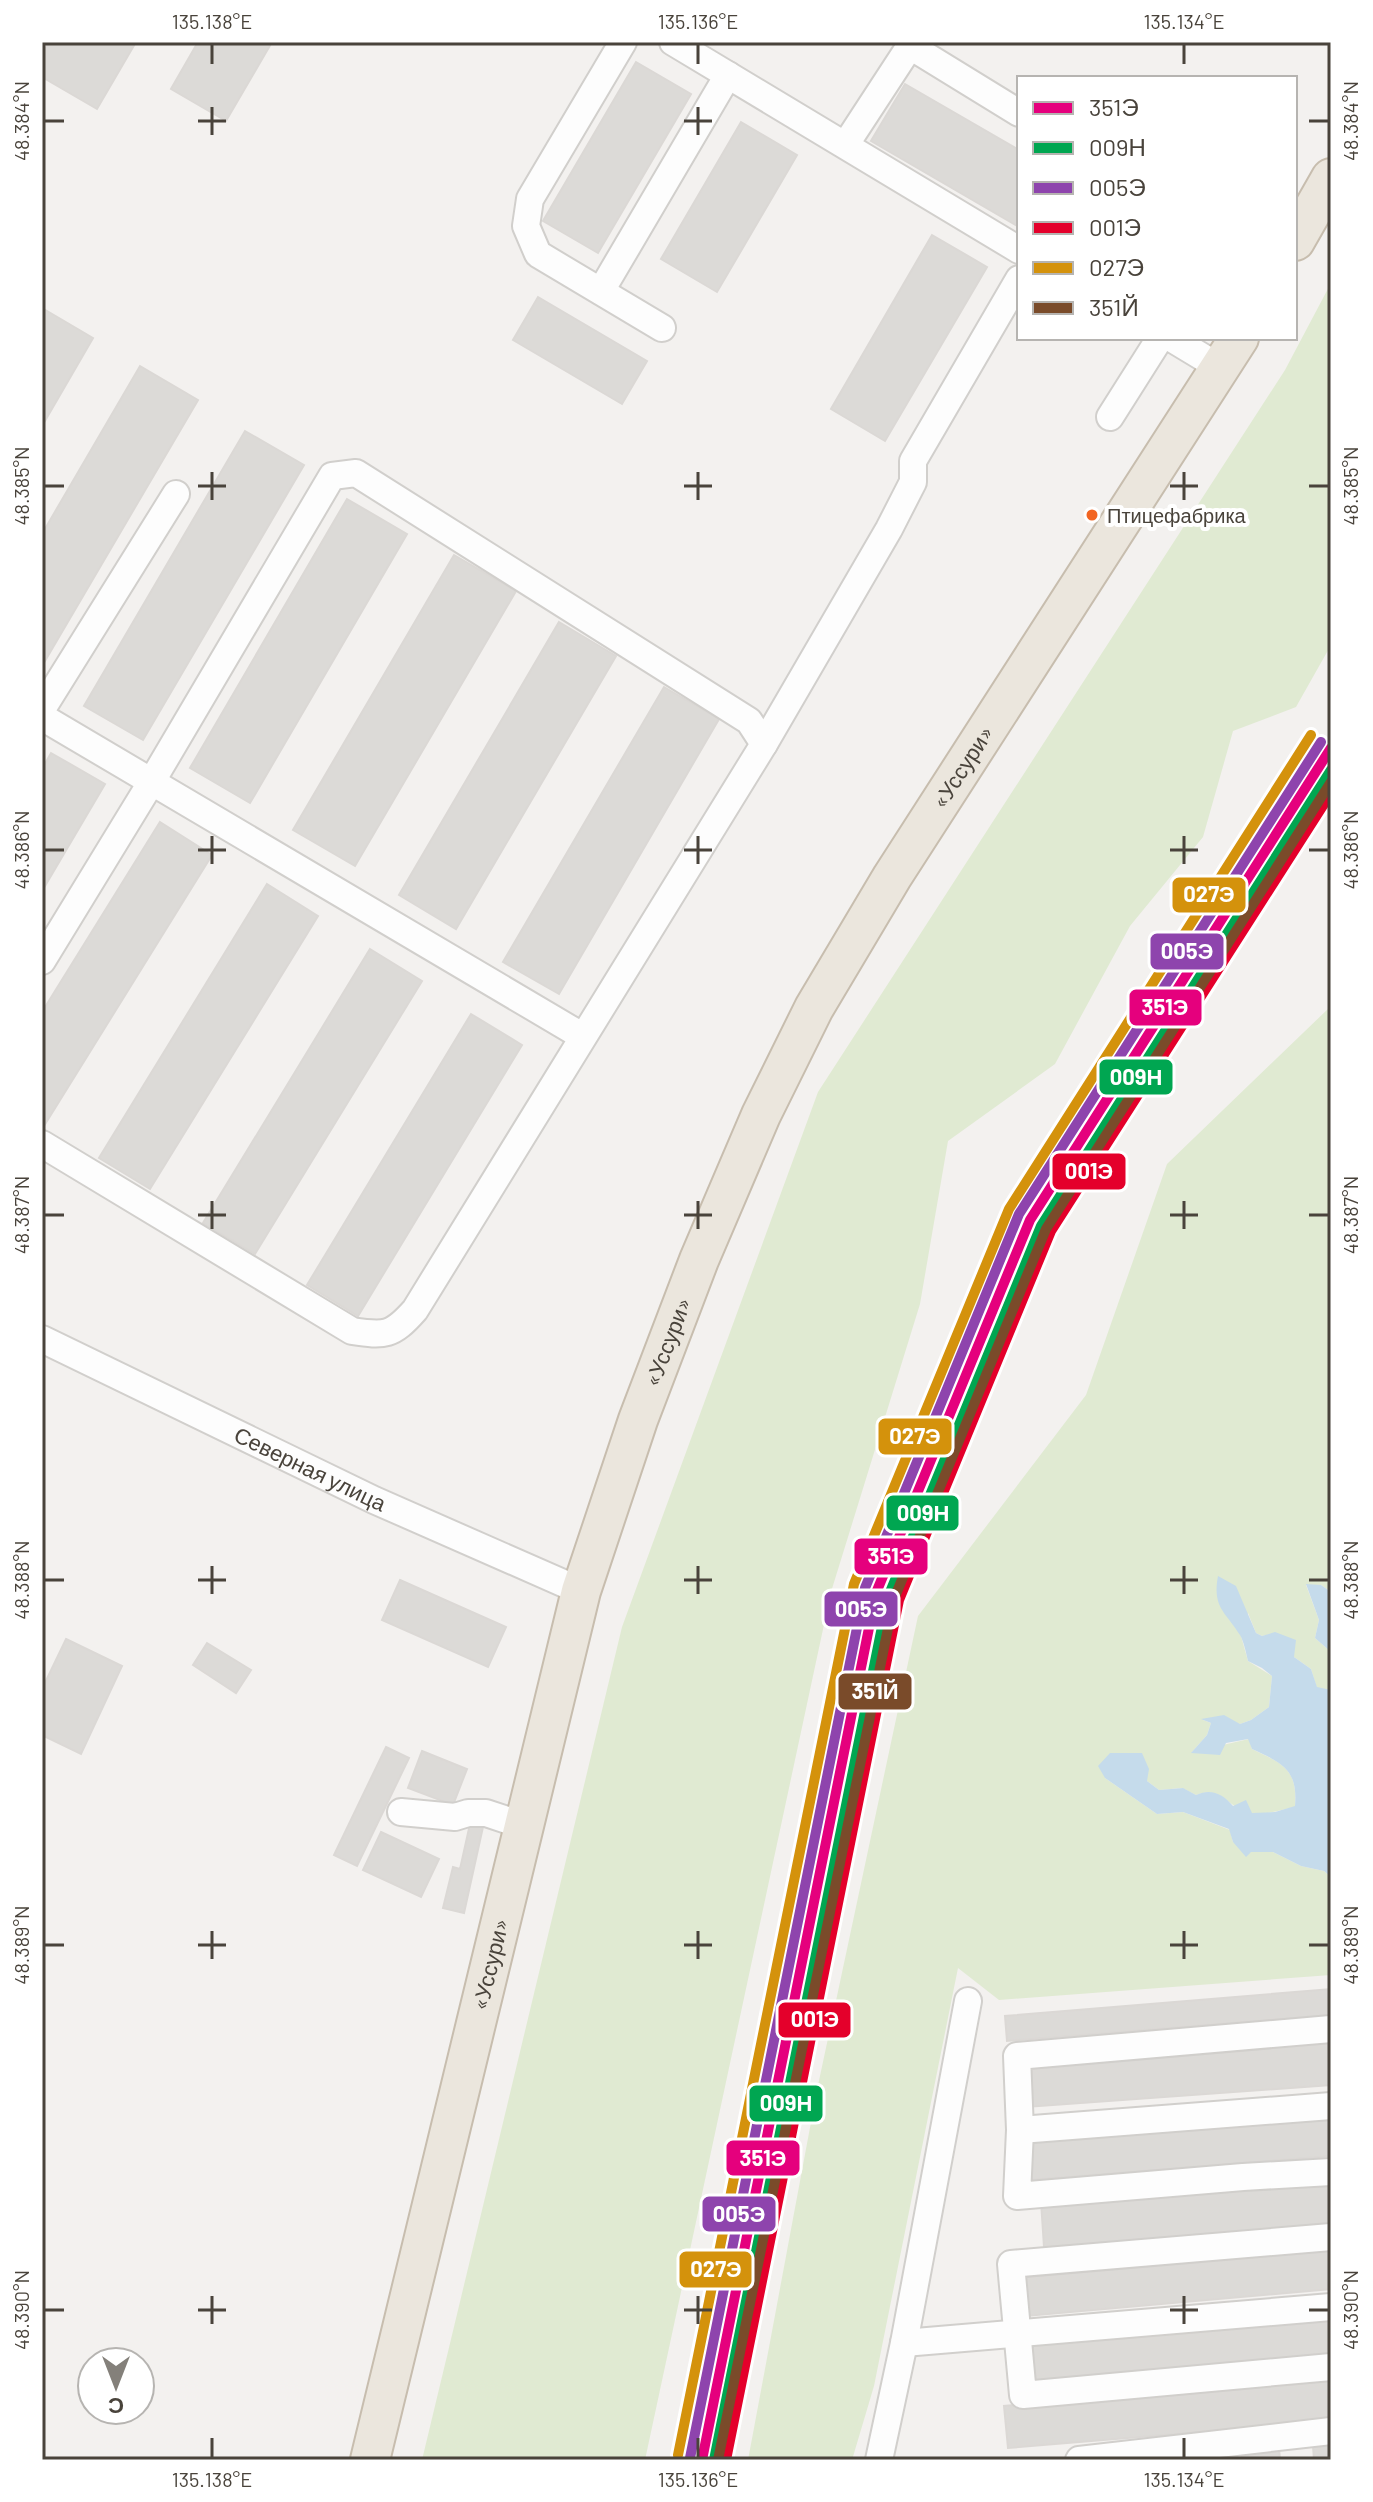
<svg xmlns="http://www.w3.org/2000/svg" width="1373" height="2502" viewBox="0 0 1373 2502" font-family="Barlow,sans-serif">
	<style>
		.green { fill: #e0ead2 }
		.water { fill: #c5dbeb }
		.building { fill: #dcdad7; stroke: #dbd8d5; stroke-width: 2 }
		.lines { fill: none; stroke-linecap: round; stroke-linejoin: round }
		.minor-casing { stroke: #d1cfcc; stroke-width: 30 }
		.highway-casing { stroke: #c7bdae; stroke-width: 42 }
		.minor { stroke: #fdfdfd; stroke-width: 26 }
		.highway { stroke: #ebe6dd; stroke-width: 38 }
		.rail-1-casing { stroke: #fff; stroke-width: 16 }
		.rail-2-casing { stroke: #fff; stroke-width: 16 }
		.rail-3-casing { stroke: #fff; stroke-width: 16 }
		.rail-4-casing { stroke: #fff; stroke-width: 16 }
		.rail-5-casing { stroke: #fff; stroke-width: 16 }
		.rail-6-casing { stroke: #fff; stroke-width: 16 }
		.rail-1 { stroke: #e5007d; stroke-width: 10 }
		.rail-2 { stroke: #00a651; stroke-width: 10 }
		.rail-3 { stroke: #8e44ad; stroke-width: 10 }
		.rail-4 { stroke: #e4002b; stroke-width: 10 }
		.rail-5 { stroke: #d4920c; stroke-width: 10 }
		.rail-6 { stroke: #7a4b2a; stroke-width: 10 }
		.ticks { fill: none; stroke: #49433b; stroke-width: 3 }
		.bus-dot { fill: #f26522; stroke: #fff; stroke-width: 3 }
		.labels { text-anchor: middle; stroke-width: 8; stroke-linejoin: round; paint-order: stroke }
		.bus-label { font-size: 20px; fill: #49433b; stroke: #fff; text-anchor: start }
		.street-label { font-size: 22px; fill: #49433b; stroke: #fff }
		.line-badge { stroke: #fff; stroke-width: 3 }
		.badge-label { font-size: 22px; text-anchor: middle; font-weight: bold; fill: #fff }
		.neatline { fill: none; stroke: #49433b; stroke-width: 3 }
		.ticks-label { font-size: 20px; text-anchor: middle; fill: #49433b }
	</style>
	<rect width="100%" height="100%" fill="#f3f1ef"/>
	<!-- green -->
	<path class="green" d="M1331 283V645L1296 707 1233 731 1203 837 1130 926 1055 1064 948 1141 920 1304 831 1592 645 2460H422L622 1627 818 1092 1285 370Z
		M1331 999V1592L1321 1585H1306L1319 1620 1315 1638 1331 1652V1690L1317 1688 1311 1669 1294 1657 1275 1633 1262 1636 1256 1633 1248 1613 1241 1636 1248 1661 1272 1676 1269 1707 1251 1720 1240 1724 1203 1720 1211 1723 1207 1735 1192 1752 1249 1739 1252 1749C1283 1764 1298 1769 1295 1807 1281 1810 1263 1816 1249 1813 1228 1807 1220 1785 1196 1795L1182 1788 1159 1790 1147 1781 1105 1778 1157 1814 1183 1812 1230 1830 1233 1842 1251 1852H1273L1301 1866 1324 1871 1331 1877V1975L999 2000 958 1968 874 2386 852 2460H748L817 2090 918 1616 1086 1395 1167 1164 1330 1007Z"/>
	<!-- water -->
	<path class="water" d="M1218 1576 1236 1586 1256 1633 1262 1636 1275 1632 1296 1640 1294 1657 1311 1669 1317 1687 1331 1690V1877L1324 1871 1301 1866 1273 1852H1251L1246 1857 1233 1842 1229 1829 1183 1812 1157 1814 1105 1778 1098 1766 1110 1753H1142L1149 1769 1147 1781 1159 1790 1183 1788 1196 1795C1211 1788 1223 1794 1233 1806L1246 1800 1252 1813 1275 1812 1295 1806C1298 1769 1282 1763 1252 1749L1248 1739 1226 1743 1220 1755 1191 1753 1207 1735 1211 1723 1201 1719 1224 1715 1240 1724 1251 1720 1269 1707 1272 1676 1262 1668 1248 1661C1246 1653 1244 1642 1240 1635 1226 1612 1212 1608 1218 1576Z
		M1306 1584 1321 1585 1331 1592V1652L1315 1638 1319 1620Z"/>
	<!-- building -->
	<path class="building" d="M49 42H136L97 109 42 77V55Z
		M198 42H272L226 121 171 89Z
		M636 62 691 94 598 253 543 221Z
		M905 84 1019 150V227L871 141Z
		M741 122 797 155 717 292 661 259Z
		M932 235 987 267 885 441 831 409Z
		M538 297 647 361 622 404 513 340Z
		M42 308 93 338 42 426Z
		M140 366 198 400 42 666V534Z
		M245 431 304 465 143 740 84 706Z
		M347 499 407 534 250 803 190 768Z
		M454 555 516 591 355 866 293 830Z
		M559 622 616 656 456 929 399 895Z
		M664 687 719 719 559 994 503 962Z
		M51 753 105 784 42 891V769Z
		M160 822 212 855 44 1126 42 1124V1012Z
		M267 884 318 916 150 1189 99 1158Z
		M370 949 422 981 255 1254 203 1223Z
		M471 1014 522 1045 358 1316 307 1285Z
		M400 1580 506 1627 488 1667 382 1620Z
		M66 1639 122 1666 81 1754 42 1735V1689Z
		M207 1643 251 1670 236 1693 193 1665Z
		M386 1747 409 1758 357 1866 334 1855Z
		M422 1751 467 1769 453 1805 408 1788Z
		M470 1824 483 1827 464 1913 443 1908 453 1867 460 1869Z
		M381 1832 439 1859 421 1897 363 1870Z
		M1331 1989V2015L1007 2041 1005 2016Z
		M1331 2041V2085L1026 2107 1023 2064Z
		M1331 2115V2156L1029 2180 1026 2139Z
		M1331 2181V2227L1044 2247 1041 2201Z
		M1331 2249V2289L1026 2316 1022 2277Z
		M1331 2317V2356L1035 2382 1032 2342Z
		M1331 2378V2421L1008 2448 1004 2406Z
		M1331 2444V2460H1314L1313 2446Z
		M1279 2448 1280 2460H1242L1241 2452Z"/>
	<g class="lines">
		<!-- minor casing -->
		<g class="minor-casing">
			<g id="minor">
				<path d="M623 42 530 199 526 226 538 254 662 328"/>
				<path d="M673 42 1019 250"/>
				<path d="M846 144 910 46 1019 113"/>
				<path d="M601 291 728 75"/>
				<path d="M1171 338 1219 367"/>
				<path d="M1110 417 1160 338"/>
				<path d="M42 709 176 494"/>
				<path d="M42 717 582 1036"/>
				<path d="M764 744 889 529 913 482V461L1019 279"/>
				<path d="M42 961 152 781 332 476 356 473 749 721 764 744 415 1310C392 1336 385 1336 352 1331L42 1144"/>
				<path id="s1" d="M42 1339 374 1500 581 1591"/>
				<path d="M401 1812 455 1817 468 1813H486L525 1826"/>
				<path d="M1331 2029 1017 2056 1020 2130 1017 2196 1243 2177 1331 2172"/>
				<path d="M1020 2130 1331 2106"/>
				<path d="M1331 2237 1011 2264 1023 2395 1331 2367"/>
				<path d="M904 2343 1331 2307"/>
				<path d="M879 2460 904 2343 968 2001"/>
				<path d="M1079 2460 1331 2431"/>
			</g>
		</g>
		<!-- highway casing -->
		<g class="highway-casing">
			<g id="highway">
				<path d="M1295 241 1331 178"/>
				<path id="s2" d="M370 2460 581 1591 638 1420 699 1260 761 1115 814 1008 892 877 1239 338"/>
			</g>
		</g>
		<!-- minor -->
		<use href="#minor" class="minor"/>
		<!-- highway -->
		<use href="#highway" class="highway"/>
		<!-- rail-1 casing -->
		<g class="rail-1-casing">
			<path id="rail-1" d="M702 2460 876 1593 1030 1220 1331 748"/>
		</g>
		<!-- rail-2 casing -->
		<g class="rail-2-casing">
			<path id="rail-2" d="M714 2460 888 1597 1041 1226 1331 770"/>
		</g>
		<!-- rail-3 casing -->
		<g class="rail-3-casing">
			<path id="rail-3" d="M690 2458 865 1588 1019 1214 1321 742"/>
		</g>
		<!-- rail-4 casing -->
		<g class="rail-4-casing">
			<path id="rail-4" d="M726 2460 899 1600 1051 1231 1331 793"/>
		</g>
		<!-- rail-5 casing -->
		<g class="rail-5-casing">
			<path id="rail-5" d="M678 2455 854 1584 1009 1209 1311 735"/>
		</g>
		<!-- rail-6 casing -->
		<g class="rail-6-casing">
			<path id="rail-6" d="M718 2460 894 1599 1046 1229 1331 782"/>
		</g>
		<!-- rail-1 -->
		<use href="#rail-1" class="rail-1"/>
		<!-- rail-2 -->
		<use href="#rail-2" class="rail-2"/>
		<!-- rail-3 -->
		<use href="#rail-3" class="rail-3"/>
		<!-- rail-4 -->
		<use href="#rail-4" class="rail-4"/>
		<!-- rail-5 -->
		<use href="#rail-5" class="rail-5"/>
		<!-- rail-6 -->
		<use href="#rail-6" class="rail-6"/>
	</g>
	<!-- ticks -->
	<path class="ticks" d="M212 44V64M698 44V64M1184 44V64M212 107V135M698 107V135M44 121H64M198 121H226M684 121H712M1309 121H1329M212 472V500M698 472V500M1184 472V500M44 486H64M198 486H226M684 486H712M1170 486H1198M1309 486H1329M212 836V864M698 836V864M1184 836V864M44 850H64M198 850H226M684 850H712M1170 850H1198M1309 850H1329M212 1201V1229M698 1201V1229M1184 1201V1229M44 1215H64M198 1215H226M684 1215H712M1170 1215H1198M1309 1215H1329M212 1566V1594M698 1566V1594M1184 1566V1594M44 1580H64M198 1580H226M684 1580H712M1170 1580H1198M1309 1580H1329M212 1931V1959M698 1931V1959M1184 1931V1959M44 1945H64M198 1945H226M684 1945H712M1170 1945H1198M1309 1945H1329M212 2296V2324M698 2296V2324M1184 2296V2324M44 2310H64M198 2310H226M684 2310H712M1170 2310H1198M1309 2310H1329M212 2438V2458M698 2438V2458M1184 2438V2458"/>
	<!-- markers -->
	<circle class="bus-dot" cx="1092" cy="515" r="7"/>
	<g class="labels">
		<!-- bus labels -->
		<g class="bus-label">
			<text x="1107" y="523">Птицефабрика</text>
		</g>
		<!-- street labels -->
		<g class="street-label">
			<text dy="8" stroke="none"><textPath href="#s2" startOffset="1806">«Уссури»</textPath></text>
			<text dy="8" stroke="none"><textPath href="#s2" startOffset="1158">«Уссури»</textPath></text>
			<text dy="8" stroke="none"><textPath href="#s1" startOffset="298">Северная улица</textPath></text>
			<text dy="8" stroke="none"><textPath href="#s2" startOffset="510">«Уссури»</textPath></text>
		</g>
	</g>
	<g class="line-badge">
		<rect x="1171" y="876" width="76" height="38" rx="8" fill="#d4920c"/>
		<rect x="1149" y="932" width="76" height="39" rx="8" fill="#8e44ad"/>
		<rect x="1128" y="988" width="75" height="39" rx="8" fill="#e5007d"/>
		<rect x="1098" y="1058" width="76" height="38" rx="8" fill="#00a651"/>
		<rect x="1051" y="1152" width="76" height="39" rx="8" fill="#e4002b"/>
		<rect x="877" y="1417" width="76" height="39" rx="8" fill="#d4920c"/>
		<rect x="885" y="1494" width="75" height="38" rx="8" fill="#00a651"/>
		<rect x="853" y="1537" width="76" height="39" rx="8" fill="#e5007d"/>
		<rect x="823" y="1590" width="76" height="38" rx="8" fill="#8e44ad"/>
		<rect x="837" y="1672" width="76" height="39" rx="8" fill="#7a4b2a"/>
		<rect x="777" y="2001" width="75" height="38" rx="8" fill="#e4002b"/>
		<rect x="748" y="2084" width="76" height="39" rx="8" fill="#00a651"/>
		<rect x="725" y="2139" width="76" height="38" rx="8" fill="#e5007d"/>
		<rect x="701" y="2195" width="76" height="38" rx="8" fill="#8e44ad"/>
		<rect x="678" y="2250" width="75" height="39" rx="8" fill="#d4920c"/>
	</g>
	<g class="badge-label">
		<text x="1209" y="902">027Э</text>
		<text x="1187" y="959">005Э</text>
		<text x="1165" y="1015">351Э</text>
		<text x="1136" y="1085">009Н</text>
		<text x="1089" y="1179">001Э</text>
		<text x="915" y="1444">027Э</text>
		<text x="923" y="1521">009Н</text>
		<text x="891" y="1564">351Э</text>
		<text x="861" y="1617">005Э</text>
		<text x="875" y="1699">351Й</text>
		<text x="815" y="2027">001Э</text>
		<text x="786" y="2111">009Н</text>
		<text x="763" y="2166">351Э</text>
		<text x="739" y="2222">005Э</text>
		<text x="716" y="2277">027Э</text>
	</g>
	<!-- border -->
	<rect width="1373" height="2502" fill="none" stroke="#ffffff" stroke-width="88"/>
	<!-- legend -->
	<rect x="1017" y="76" width="280" height="264" fill="#ffffff" stroke="#b6b4b1" stroke-width="2"/>
	<rect x="1033" y="102" width="40" height="12" fill="#e5007d" stroke="#b6b4b1" stroke-width="2"/>
	<text x="1089" y="116" font-size="24" fill="#49433b">351Э</text>
	<rect x="1033" y="142" width="40" height="12" fill="#00a651" stroke="#b6b4b1" stroke-width="2"/>
	<text x="1089" y="156" font-size="24" fill="#49433b">009Н</text>
	<rect x="1033" y="182" width="40" height="12" fill="#8e44ad" stroke="#b6b4b1" stroke-width="2"/>
	<text x="1089" y="196" font-size="24" fill="#49433b">005Э</text>
	<rect x="1033" y="222" width="40" height="12" fill="#e4002b" stroke="#b6b4b1" stroke-width="2"/>
	<text x="1089" y="236" font-size="24" fill="#49433b">001Э</text>
	<rect x="1033" y="262" width="40" height="12" fill="#d4920c" stroke="#b6b4b1" stroke-width="2"/>
	<text x="1089" y="276" font-size="24" fill="#49433b">027Э</text>
	<rect x="1033" y="302" width="40" height="12" fill="#7a4b2a" stroke="#b6b4b1" stroke-width="2"/>
	<text x="1089" y="316" font-size="24" fill="#49433b">351Й</text>
	<!-- north arrow -->
	<g transform="translate(116 2386) rotate(180)"><circle r="38" fill="#ffffff" stroke="#b6b4b1" stroke-width="2"/>
	<path d="M0-6L14 30L0 20L-14 30Z" fill="#84807a"/>
	<text y="-12" font-size="22" font-weight="bold" text-anchor="middle" fill="#49433b">С</text>
	</g>
	<rect x="44" y="44" width="1285" height="2414" class="neatline"/>
	<g class="ticks-label">
		<text x="212" y="29">135.138°E</text>
		<text x="698" y="29">135.136°E</text>
		<text x="1184" y="29">135.134°E</text>
		<text transform="translate(1351 121) rotate(-90)" y="7">48.384°N</text>
		<text transform="translate(22 121) rotate(-90)" y="7">48.384°N</text>
		<text transform="translate(1351 486) rotate(-90)" y="7">48.385°N</text>
		<text transform="translate(22 486) rotate(-90)" y="7">48.385°N</text>
		<text transform="translate(1351 850) rotate(-90)" y="7">48.386°N</text>
		<text transform="translate(22 850) rotate(-90)" y="7">48.386°N</text>
		<text transform="translate(22 1215) rotate(-90)" y="7">48.387°N</text>
		<text transform="translate(1351 1215) rotate(-90)" y="7">48.387°N</text>
		<text transform="translate(1351 1580) rotate(-90)" y="7">48.388°N</text>
		<text transform="translate(22 1580) rotate(-90)" y="7">48.388°N</text>
		<text transform="translate(22 1945) rotate(-90)" y="7">48.389°N</text>
		<text transform="translate(1351 1945) rotate(-90)" y="7">48.389°N</text>
		<text transform="translate(1351 2310) rotate(-90)" y="7">48.390°N</text>
		<text transform="translate(22 2310) rotate(-90)" y="7">48.390°N</text>
		<text x="212" y="2487">135.138°E</text>
		<text x="698" y="2487">135.136°E</text>
		<text x="1184" y="2487">135.134°E</text>
	</g>
</svg>
